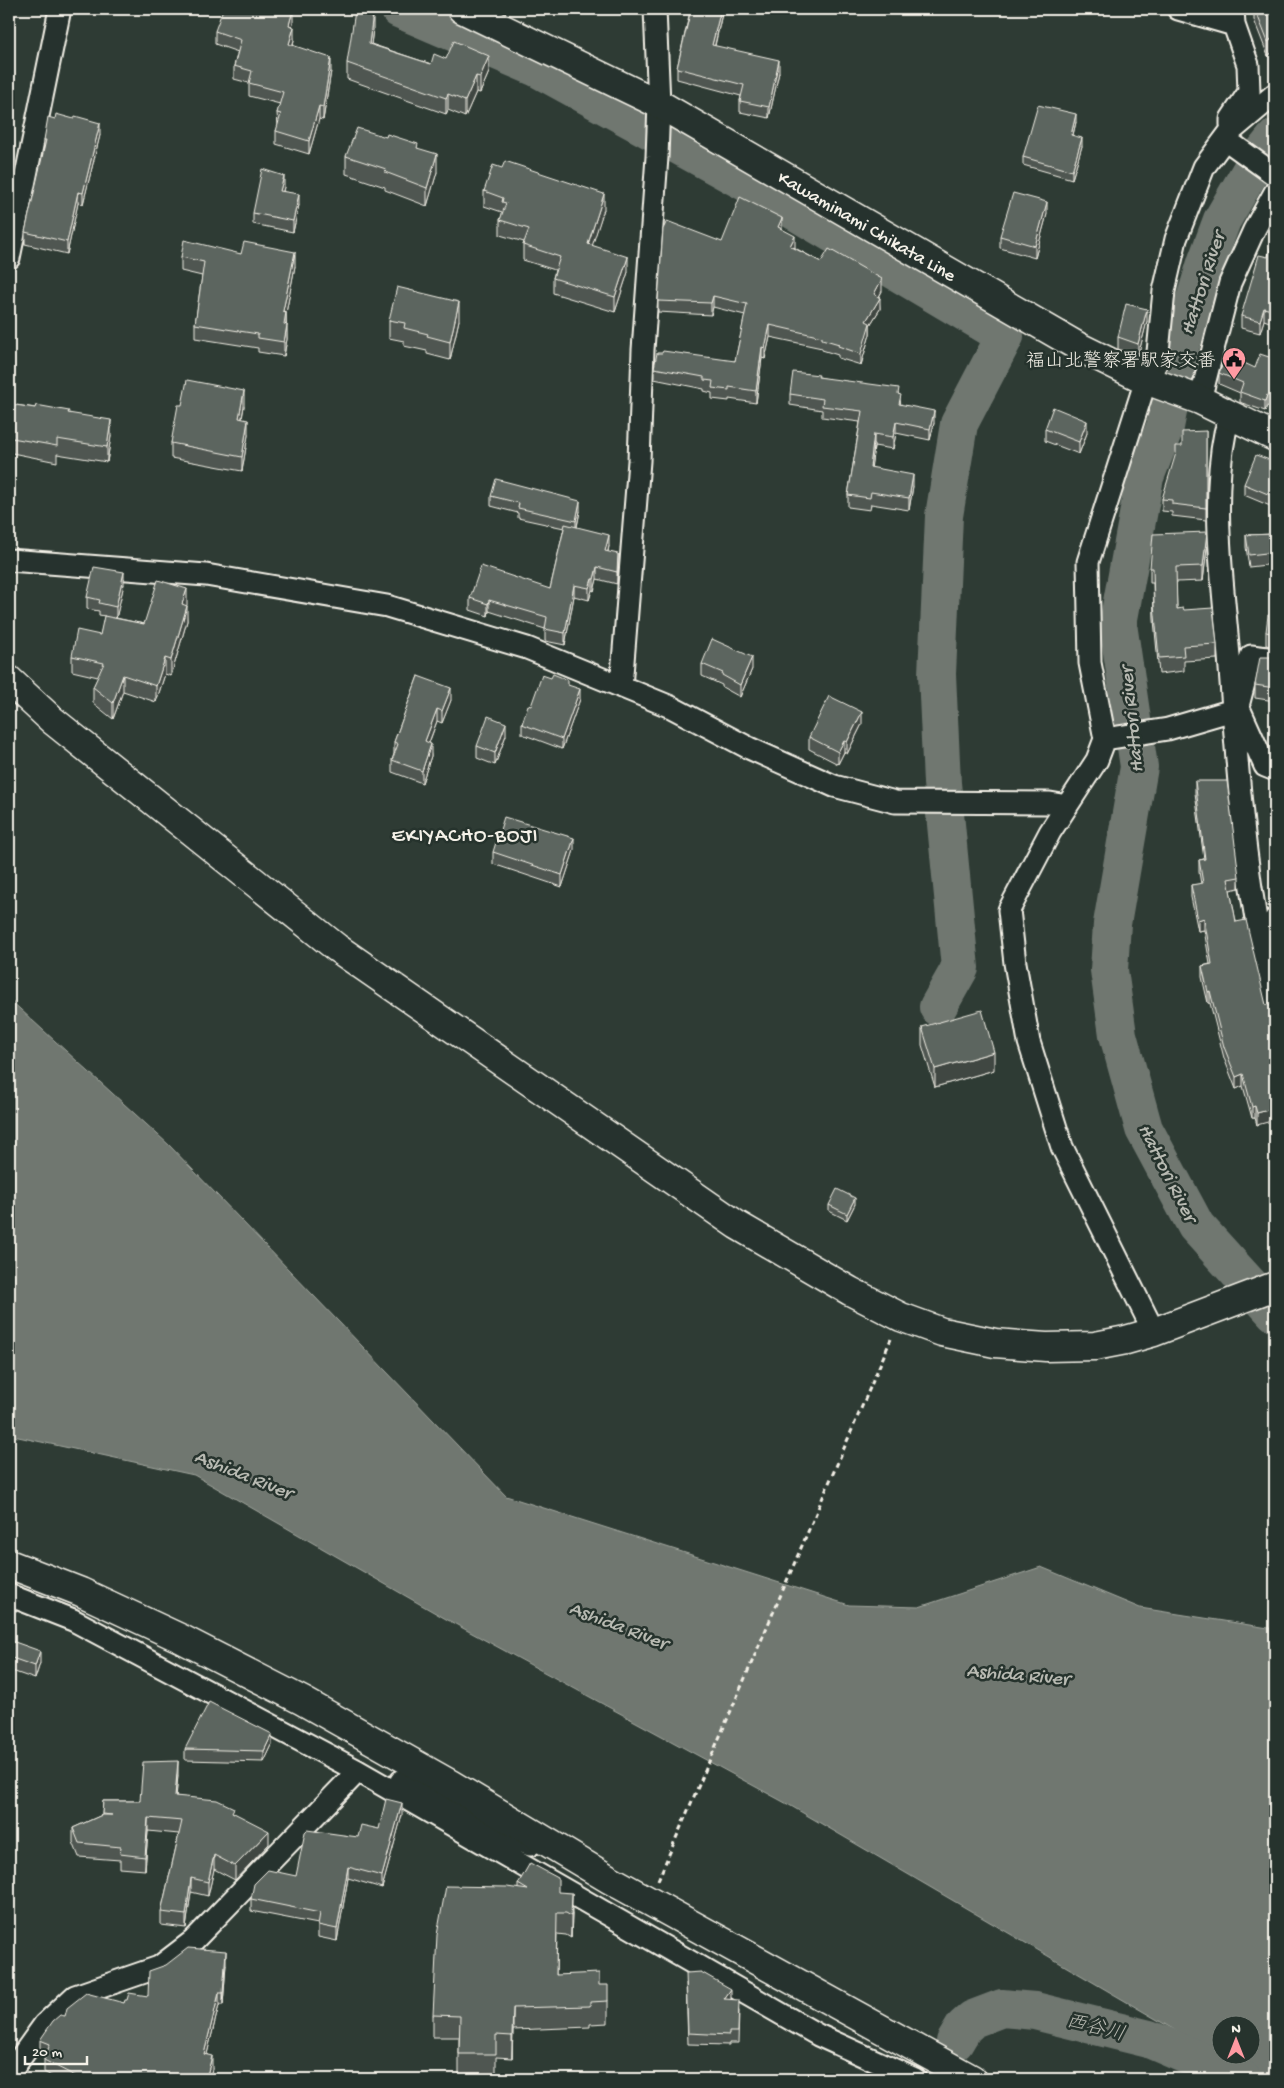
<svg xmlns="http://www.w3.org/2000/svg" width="1284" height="2088" viewBox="0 0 1284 2088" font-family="'Gochi Hand','Klee One',sans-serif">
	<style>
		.water { fill: #6f7770; stroke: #a4a8a0; fill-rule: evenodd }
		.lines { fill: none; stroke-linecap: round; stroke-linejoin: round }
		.river { stroke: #6f7770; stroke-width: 38 }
		.street-casing { stroke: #f4f1e8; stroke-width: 25 }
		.secondary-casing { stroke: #f4f1e8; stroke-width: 31 }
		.path { stroke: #f4f1e8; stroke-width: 3; stroke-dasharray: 5 4; stroke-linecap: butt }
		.street { stroke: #26332d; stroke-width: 21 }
		.secondary { stroke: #26332d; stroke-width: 28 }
		.wall { fill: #4f5751; stroke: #f4f1e8 }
		.shaded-wall { fill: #404742; stroke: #f4f1e8 }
		.building { fill: #5c655e; stroke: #f4f1e8 }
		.labels { text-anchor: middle; stroke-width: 5; stroke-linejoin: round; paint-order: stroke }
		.street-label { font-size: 19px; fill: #f4f1e8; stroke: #26332d }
		.poi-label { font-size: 19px; fill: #f4f1e8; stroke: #26332d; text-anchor: end }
		.water-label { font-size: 20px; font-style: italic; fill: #b8bab2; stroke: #26332d }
		.quarter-label { font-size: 21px; letter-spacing: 1px; fill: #f4f1e8; stroke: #26332d }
	</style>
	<rect width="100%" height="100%" fill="#2e3b34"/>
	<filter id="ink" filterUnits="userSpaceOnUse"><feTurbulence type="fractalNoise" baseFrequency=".02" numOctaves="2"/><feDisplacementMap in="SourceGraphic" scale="10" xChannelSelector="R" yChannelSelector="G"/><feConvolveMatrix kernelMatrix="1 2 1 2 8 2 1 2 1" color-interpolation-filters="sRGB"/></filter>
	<g filter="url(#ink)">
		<!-- water -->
		<path class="water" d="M9 999 169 1145 506 1496 849 1605 919 1607 1041 1567 1140 1608 1275 1629V2079H1198L1197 2043 791 1806 446 1619 194 1475 9 1435ZM1222 2026H1252V2056H1222Z
			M1275 1306V1329L1253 1315Z"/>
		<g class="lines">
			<!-- river -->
			<path class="river" d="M399 9 537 68 749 184 1005 336 959 424 944 516 937 674 942 783 960 968 938 1007
				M1275 138 1255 163 1222 220 1206 263 1181 345 1165 427 1145 477 1118 624 1139 767 1112 924 1109 970 1118 1035 1144 1129 1196 1226 1275 1313
				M955 2042 964 2027 973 2019 1002 2008 1035 2011 1149 2039 1242 2079"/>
			<!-- street casing -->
			<g class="street-casing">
				<path id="street" d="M1178 9 1234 25
					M1231 125V119L1249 92 1248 65 1234 25 1233 9
					M1225 139 1275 175
					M9 258 60 9
					M1200 400 1230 283 1254 230 1275 192
					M1235 417C1231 422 1226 427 1225 433 1211 502 1223 585 1229 656 1238 772 1244 892 1275 1005
					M9 560 206 575 387 606 527 648 671 707 749 748 834 786 895 802 1050 803 1067 806
					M621 687 639 461 643 350 657 157 659 104 655 9
					M1238 706 1265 766 1275 770
					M1105 739 1168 729 1233 710 1238 706 1251 656 1275 659
					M1264 955 1275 919
					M1154 1332 1062 1147 1029 1042 1015 963 1009 910 1050 832 1097 760 1105 739 1090 663 1088 562 1146 380 1157 362 1164 291 1176 239 1204 167 1230 132 1275 94
					M9 1595 73 1620 358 1771 818 2035 915 2079
					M401 1781 530 1845
					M9 2074 44 2025 75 1996 159 1967 193 1941 358 1771"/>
			</g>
			<!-- secondary casing -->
			<g class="secondary-casing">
				<g id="secondary">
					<path id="s1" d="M462 9 659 104 1079 347 1146 380 1200 400 1275 437"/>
					<path d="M9 680 52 720 337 948 737 1225 850 1291 901 1317 942 1332 995 1343 1046 1347 1095 1346 1126 1340 1154 1332 1275 1286"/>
					<path d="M9 1564 81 1592 182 1639 303 1701 452 1785 609 1879 972 2079"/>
				</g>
			</g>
			<!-- path -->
			<path class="path" d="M658 1880 891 1339"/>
			<!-- street -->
			<use href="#street" class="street"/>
			<!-- secondary -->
			<use href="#secondary" class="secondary"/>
		</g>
		<!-- wall -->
		<path class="wall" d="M672 9H723L715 46 779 72 769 118 740 112V101L741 96 677 79V68L690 11H672Z
			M1254 9H1275V50L1268 56 1254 20Z
			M293 23 292 26 294 40 293 45 331 71 323 120 319 119 309 154 276 144V131L278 126 277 113 280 104 249 96V83L234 79V66L238 52 215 44V31Z
			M373 29 371 44 431 64 446 59 489 72 480 93 476 92 465 117 448 110 446 114 347 79V63Z
			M1076 122 1073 135 1082 146 1072 179 1023 165V157Z
			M100 135 83 204 78 203 67 254 25 244V232L44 150V140Z
			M418 148 437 172 427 206 385 190V187L346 174V156Z
			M284 187 283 191 299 205 293 232 253 224V213Z
			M484 191 604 209 592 245 628 272 615 312 553 293V278L555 270 523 260V245L524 242 500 235V220L502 215V212L484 206Z
			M1047 214 1035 258 1000 248V236Z
			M1275 228V324L1264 320 1260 333 1241 328V316L1268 257Z
			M782 230 795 248 821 262 882 291 879 297 880 309 870 325V334L861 365 838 358V355L822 350V348L770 337 765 359 762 358 756 403 729 399V401L712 399V393L704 391V389L654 379V368L735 361 745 315 713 307 711 315 658 312V301L722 242Z
			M241 254 295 266 286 313 287 339 284 356 258 352V348L195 338V324L202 276 181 271V257Z
			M389 320H459L450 360 427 354V351L404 346V341L389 338Z
			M1147 321 1138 356 1118 349V337Z
			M1275 359V409L1267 406 1265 411 1242 403 1240 402V393L1219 384V373L1255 368Z
			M819 377 899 394 901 405 934 423 930 440 896 433 893 449 874 446 871 467 913 486 909 510 871 504 870 510 848 507V495L860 422 822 417V410L790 405V394Z
			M9 404 69 413 111 436 107 462 57 454V462L12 453Z
			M182 405 244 406 242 419 248 435 242 471 171 458V443Z
			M1045 429 1087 433 1079 454 1045 441Z
			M1206 431V520L1172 516V512L1162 511V499L1182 446Z
			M1275 462V508L1244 495V484Z
			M491 496 580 511 577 527 609 546 608 552 618 566 617 584 597 579 594 591 592 590 589 600 574 596 565 645 545 641V629L489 611 488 616 470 610V598L550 589 564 528 518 518V513L491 506Z
			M1275 534V564L1249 567 1246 547V535Z
			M1207 548 1203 581 1176 582 1177 609 1184 610 1217 644V659L1184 661V671L1159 674 1154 620 1153 583H1150V568Z
			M124 584 116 618 144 624 186 606 187 621 171 676 165 674 156 702 123 691 113 719 93 703V687L98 677 72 671V656L100 635 105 616 99 615V611L87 609V597Z
			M1275 616V647L1266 645V632Z
			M1275 657V701L1255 698V685Z
			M702 664 752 669 740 697 722 687V685L702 676Z
			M418 676 451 700 442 723 437 721 429 743 431 756 422 783 392 772V760L394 754V742Z
			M580 699 562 749 522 734V724L531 706Z
			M862 724 847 754 844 752 838 764 809 749V737Z
			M506 735 495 765 477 758V746Z
			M1195 781 1239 877V888L1230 890 1236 922 1266 1005 1257 1125 1255 1118H1252L1243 1086 1236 1089 1224 1058 1210 1003H1208L1202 977V966L1210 964 1204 930 1198 931 1191 897V885L1201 884 1199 872V860L1204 859 1195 793Z
			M574 850 562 887 493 864V852Z
			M922 1027 994 1070 935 1087 922 1045Z
			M855 1204 847 1220 829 1211V1205Z
			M9 1640 40 1663 35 1679 9 1670Z
			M272 1745 264 1762 185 1760V1749Z
			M178 1775 176 1796 234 1813 269 1844 235 1880 214 1869 208 1896 191 1892 186 1928 161 1925V1912L179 1834 148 1831 145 1870 120 1868V1860L79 1857 73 1842V1828L102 1815 103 1801H140Z
			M402 1815 382 1888 348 1878 337 1941 318 1937V1924L251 1911V1899L296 1876 358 1837 379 1829Z
			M518 1884 558 1892 572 1914 571 1938 566 1935 557 1934 556 1975 599 1985 608 2001V2023L590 2024V2027L513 2030 512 2058 496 2057V2075H459V2037H433V2015L518 1889Z
			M226 1964 223 2005H219L207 2054 212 2069 209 2079H57L44 2072V2060L45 2055 40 2053V2040L65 2016 124 2003 127 2000 148 1996Z
			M686 1983 731 1999 739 2011 738 2043H729V2045L688 2044Z"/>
		<!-- shaded-wall -->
		<path class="shaded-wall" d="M721 9H723L712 57V45Z
			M293 10V23L289 38V25Z
			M373 13V29L369 60V44Z
			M294 27V40L289 57V44Z
			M1275 36V50L1268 56V42Z
			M489 56V72L480 93V77Z
			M331 58V71L323 120V107Z
			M779 60V72L769 118V107Z
			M476 76V92L465 117V101Z
			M448 94V110L446 114V98Z
			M319 106V119L309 154V141Z
			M1076 114V122L1071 143V135Z
			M100 123V135L83 204V193Z
			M1082 138V146L1072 179V171Z
			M437 154V172L427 206V188Z
			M284 176V187L280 201V191Z
			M78 192V203L67 254V242Z
			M299 194V205L293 232V221Z
			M604 194V209L588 259V244Z
			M1047 202V214L1035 258V246Z
			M782 218V229L778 227Z
			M795 236V248L790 246Z
			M295 252V266L286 313V326L284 339 283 311Z
			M628 257V272L615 312V297Z
			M882 279V291L874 306V294Z
			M713 296V307L711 315V303Z
			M880 298V309L870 325V334L861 365V354L866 321Z
			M459 302V320L450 360V342Z
			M1264 308V320L1260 333V321Z
			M1147 309V321L1138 356V344Z
			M287 325V339L284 356V342Z
			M770 325V337L765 359V348Z
			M762 347V358L756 403V391Z
			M244 391V406L239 433V418Z
			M1267 395V406L1265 411V401Z
			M934 411V423L930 440V429Z
			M111 420V436L107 462V447Z
			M248 420V435L242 471V457Z
			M1087 421V433L1079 454V442Z
			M896 422V433L893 449V437Z
			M874 434V446L870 478V467Z
			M12 438V453L9 471V456Z
			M913 475V486L909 510V498Z
			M580 501V511L576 531V521Z
			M1207 532V548L1203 581V566Z
			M609 535V546L605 563V551Z
			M618 554V566L617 584V572Z
			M10 560V573L9 577V565Z
			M597 567V579L594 591V579Z
			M124 572V584L116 619V607Z
			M592 579V590L589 600V588Z
			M574 585V596L565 645V633Z
			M187 589V605L182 620V604Z
			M489 600V611L488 616V604Z
			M187 606V621L171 676V660Z
			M752 657V669L740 697V685Z
			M165 658V674L156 702V686Z
			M123 675V691L113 719V703Z
			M451 688V700L442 723V711Z
			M580 689V699L562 749V739Z
			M437 709V721L425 753V741Z
			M862 712V724L847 754V742Z
			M506 723V735L495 765V753Z
			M844 741V752L838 764V752Z
			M431 744V756L422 783V771Z
			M574 838V850L562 887V875Z
			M1204 918V930L1198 931V920Z
			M1210 991V1003H1208V992Z
			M994 1052V1070L935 1087V1069Z
			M1243 1074V1086L1236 1089V1077Z
			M1255 1106V1118H1252V1107Z
			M1275 1108V1120L1257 1125V1113Z
			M855 1198V1204L847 1220V1214Z
			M40 1651V1663L35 1679V1666Z
			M272 1734V1745L264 1762V1751Z
			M178 1761V1775L175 1810V1796Z
			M402 1803V1815L382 1888V1876Z
			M148 1818V1831L145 1870V1857Z
			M269 1831V1844L235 1880V1866Z
			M214 1855V1869L208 1896V1882Z
			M348 1867V1878L337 1941V1929Z
			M191 1878V1892L186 1928V1915Z
			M572 1893V1914L571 1938V1916Z
			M226 1951V1964L223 2005V1993Z
			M731 1989V1999L724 2010V1999Z
			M219 1993V2005L204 2066V2054Z
			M513 2008V2030L512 2058V2036Z
			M212 2056V2069L209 2079H206Z"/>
		<!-- building -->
		<path class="building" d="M223 9H290L293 10 289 25 294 27 289 44 331 58 323 107 319 106 309 141 276 131 281 114 277 113 283 92 249 83 252 71 234 66 241 40 215 31Z
			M691 9H721L712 45 779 60 769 107 740 101 744 85 677 68Z
			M1255 9H1275V36L1268 42Z
			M355 11 373 13 369 44 431 64 434 54 446 59 454 41 489 56 480 77 476 76 465 101 448 94 446 98 347 63Z
			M1038 105 1076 114 1071 135 1082 138 1072 171 1023 157Z
			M56 114 74 119 75 116 100 123 83 193 78 192 67 242 25 232 46 140H44L48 117 55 119Z
			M357 128 386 137 387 134 418 144 417 148 437 154 427 188 385 172 386 169 346 156Z
			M505 161 604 194 588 244 628 257 615 297 553 278 560 257 523 245 529 229 500 220 506 203 502 202 503 198 484 191 493 165 502 168Z
			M262 169 284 176 280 191 299 194 293 221 253 213Z
			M1013 193 1047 202 1035 246 1000 236Z
			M740 197 782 218 778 227 795 236 790 246 821 262 829 249 882 279 874 294 880 298 866 321 870 323 861 354 838 346 839 344 822 339V337L770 325 765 348 762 347 756 391 729 387V390L712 388 713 381 704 380V377L654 368 657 353H662L663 351 735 361 747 304 713 296 711 303 658 301 663 229 667 221 722 242Z
			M1275 228V311L1264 308 1260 321 1241 316 1259 255 1268 257Z
			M184 240 241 254 244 242 295 252 283 311 286 312 284 324 287 325 284 342 258 338V334L195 324 204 262 181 257Z
			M397 287 459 302 450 342 427 336 428 334 404 328 405 323 389 320Z
			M1126 304 1147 309 1138 344 1118 337Z
			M1260 354 1275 359V398L1267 395 1265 401 1240 392 1243 383 1219 373 1227 355 1255 368Z
			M793 372 819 375 818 377 899 388 898 394 901 395 899 404 934 411 930 429 896 422 893 437 874 434 870 467 913 475 909 498 871 492 870 498 848 495 862 411 822 406 823 399 790 394Z
			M187 380 244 391 239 418 248 420 242 457 171 443 178 405H182Z
			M9 404 35 408 36 405 69 411 68 413 111 420 107 447 57 439V446L12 438 9 456Z
			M1053 407 1087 421 1079 442 1045 429Z
			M1206 431V508L1172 504V500L1162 499 1176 453V446H1182V432Z
			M1256 455 1275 462V497L1244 484Z
			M496 479 580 501 576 521 518 508 519 503 491 496Z
			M565 524 609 535 605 551 618 554 617 572 597 567 594 579H592L589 588 574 585 565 633 545 629 547 617 489 600 488 604 470 598 481 566 550 589Z
			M1207 532 1203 566 1176 567 1177 609 1183 608 1184 610 1213 608 1217 644 1183 646 1184 656 1159 658 1154 605 1153 568H1150L1153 534Z
			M1275 534V552L1249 555 1246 535Z
			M94 567 124 572 116 607 99 603 100 600 87 597Z
			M158 580 187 589 182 604 187 606 171 660 165 658 156 686 123 675 113 703 93 687 104 663 72 656 77 630 100 635 104 616 144 624Z
			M1268 615 1275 616V634L1266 632Z
			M712 639 752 657 740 685 722 675 723 673 702 664Z
			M1260 657H1275V688L1255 685Z
			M553 674 568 680V685L580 689 562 739 522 724 528 705 531 706 542 675 551 678Z
			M418 676 451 688 442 711 437 709 425 741 431 744 422 771 392 760 398 744 394 742Z
			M829 696 862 712 847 742 844 741 838 752 809 737Z
			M488 716 506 723 495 753 477 746Z
			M1195 781H1227L1239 877 1228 879 1236 922 1246 920 1266 1005H1275V1108L1257 1113 1255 1106 1252 1107 1243 1074 1236 1077 1224 1047 1210 991 1208 992 1202 966 1212 964 1204 918 1198 920 1191 885 1203 883 1199 860 1205 859Z
			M504 817 574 838 562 875 493 852Z
			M982 1010 994 1052 935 1069 922 1027Z
			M837 1189 855 1198 847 1214 829 1205Z
			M9 1640 40 1651 35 1666 9 1657Z
			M209 1702 272 1734 264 1751 185 1749Z
			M178 1761 175 1796 217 1800 234 1808 232 1812 269 1831 235 1866 214 1855 208 1882 191 1878 186 1915 161 1912 182 1821 148 1818 145 1857 120 1854 121 1847 79 1843 73 1828 102 1815H112L102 1814 103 1801H140L143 1762Z
			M386 1799 402 1803 382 1876 348 1867 337 1929 318 1925 320 1913 251 1899 254 1884 268 1870 296 1876 305 1832 307 1830 358 1837 361 1825 379 1829Z
			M530 1863 558 1878V1892L572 1893 571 1916 566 1913H557L556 1975 599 1973V1985H608V2001L590 2002V2006L513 2008 512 2036 496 2035V2054H459L460 2016 433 2015 437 1935 446 1886 507 1887 528 1890 518 1884Z
			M188 1948 226 1951 223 1993H219L204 2054 212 2056 206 2079H81L44 2060 50 2044 40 2040 53 2021 60 2015 65 2016 67 2008 86 1993 124 2003 125 2000H127L129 1993 148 1996 149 1971 166 1965Z
			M701 1972 731 1989 724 1999 739 2000 738 2032H729V2035L688 2033 686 1973Z"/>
	</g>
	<!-- icons -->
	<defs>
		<g id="civic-pin" transform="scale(1.25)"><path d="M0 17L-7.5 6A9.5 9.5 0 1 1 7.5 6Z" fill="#ff9aa2" stroke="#26332d"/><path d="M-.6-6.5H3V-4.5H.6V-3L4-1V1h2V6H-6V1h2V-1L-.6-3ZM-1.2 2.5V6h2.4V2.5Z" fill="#111"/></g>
	</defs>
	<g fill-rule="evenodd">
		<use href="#civic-pin" x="1234" y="359"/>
	</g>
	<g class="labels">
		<!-- street labels -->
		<g class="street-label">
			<text dy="7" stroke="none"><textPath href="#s1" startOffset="460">Kawaminami Chikata Line</textPath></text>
		</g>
		<!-- poi labels -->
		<g class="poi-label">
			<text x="1216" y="366">福山北警察署駅家交番</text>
		</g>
		<!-- water labels -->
		<g class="water-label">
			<text transform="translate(1201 283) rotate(-72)" y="7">Hattori River</text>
			<text transform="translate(1130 720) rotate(-96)" y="7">Hattori River</text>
			<text transform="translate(1169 1172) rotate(63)" y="7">Hattori River</text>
			<text transform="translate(244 1473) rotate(22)" y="7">Ashida River</text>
			<text transform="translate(619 1624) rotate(21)" y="7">Ashida River</text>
			<text transform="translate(1018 1673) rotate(5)" y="7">Ashida River</text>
			<text transform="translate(1096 2026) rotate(14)" y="7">西谷川</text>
		</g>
		<!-- quarter labels -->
		<g class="quarter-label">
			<text x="465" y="841">EKIYACHO-BOJI</text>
		</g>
	</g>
	<!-- margin -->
	<rect width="1284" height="2088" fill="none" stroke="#26332d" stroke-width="30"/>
	<rect x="15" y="15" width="1254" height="2058" fill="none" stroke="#f4f1e8" stroke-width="2" filter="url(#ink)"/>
	<!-- north arrow -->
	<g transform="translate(1236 2040)"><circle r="24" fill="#26332d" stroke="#787f78"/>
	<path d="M0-4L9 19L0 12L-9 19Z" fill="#ff9aa2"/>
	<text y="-8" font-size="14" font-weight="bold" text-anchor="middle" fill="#f4f1e8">N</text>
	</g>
	<!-- scale -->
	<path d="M25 2056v8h62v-8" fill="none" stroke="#f4f1e8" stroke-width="2.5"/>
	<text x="32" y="2056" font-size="15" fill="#f4f1e8" stroke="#26332d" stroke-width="4" paint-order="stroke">20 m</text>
</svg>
